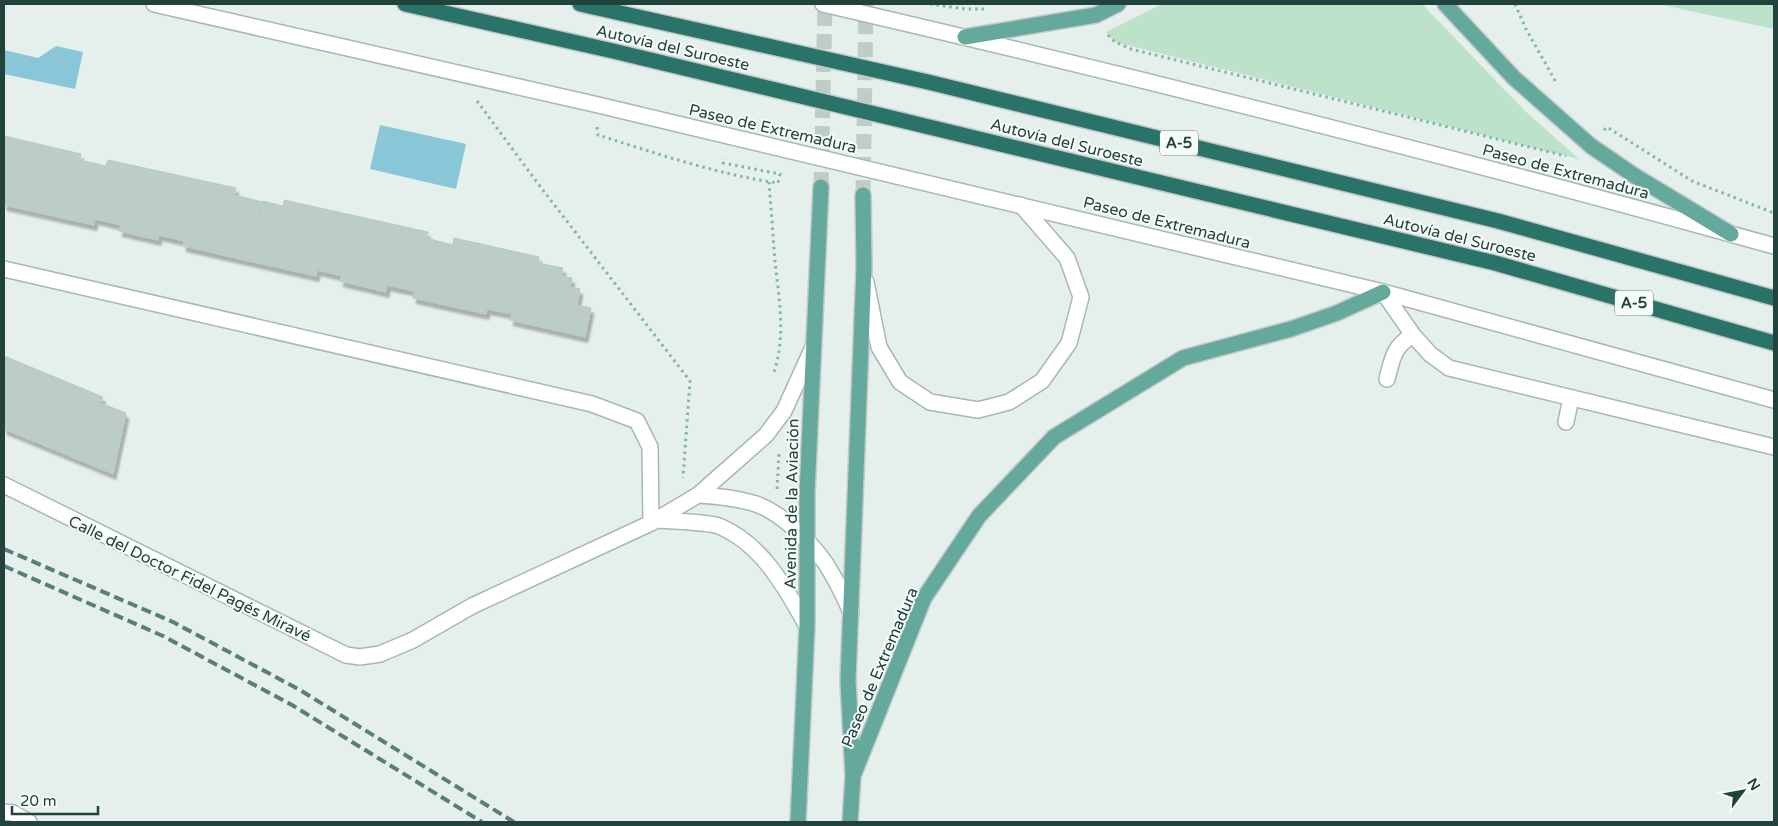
<svg xmlns="http://www.w3.org/2000/svg" width="1778" height="826" viewBox="0 0 1778 826" font-family="'Varela Round',sans-serif">
	<style>
		.green { fill: #bce2c9 }
		.water { fill: #88c6d8 }
		.building { fill: #bccdc8; stroke: #b6cac3; filter: url(#shadow) }
		.lines { fill: none; stroke-linecap: round; stroke-linejoin: round }
		.major-tunnel { stroke: #becdc8; stroke-width: 15; stroke-dasharray: 15 8; stroke-linecap: butt }
		.minor-casing { stroke: #a7b8b3; stroke-width: 18 }
		.major-casing { stroke: #c1cac9; stroke-width: 18 }
		.highway-casing { stroke: #c1cac9; stroke-width: 18 }
		.path { stroke: #82b6aa; stroke-width: 3; stroke-dasharray: 2.5 4; stroke-linecap: butt }
		.minor { stroke: #fff; stroke-width: 15 }
		.major { stroke: #65a99d; stroke-width: 15 }
		.highway { stroke: #2a7369; stroke-width: 15 }
		.rail { stroke: #5c7e78; stroke-width: 4; stroke-dasharray: 10 5; stroke-linecap: butt }
		.labels { text-anchor: middle; stroke-width: 4; stroke-linejoin: round; paint-order: stroke }
		.shield { fill: #f6fbf9; stroke: #627a75; stroke-width: 1 }
		.shield-label { font-size: 15px; font-weight: bold; fill: #22433d }
		.street-label { font-size: 16px; fill: #22433d; stroke: #f6fbf9 }
	</style>
	<defs>
		<filter id="shadow"><feDropShadow dx="3" dy="5.5" stdDeviation="1" flood-color="#0004"/></filter>
	</defs>
	<rect width="100%" height="100%" fill="#e5efeb"/>
	<!-- green -->
	<path class="green" d="M1162 4H1422L1525 111 1579 159 1115 42 1106 32Z
		M1658 4H1774V29Z"/>
	<!-- water -->
	<path class="water" d="M56 46 83 52 75 89 4 74V50L38 58Z
		M380 125 466 144 456 189 370 169Z"/>
	<!-- building -->
	<path class="building" d="M4 136 81 154 80 160 106 166 108 160 236 188 234 195 263 202 249 261 183 246 184 241 159 235 158 240 119 231 121 225 95 219 94 225 4 205Z
		M284 200 428 232 426 238 453 245 454 238 539 257 538 263 563 268 561 276 572 278 570 287 580 289 577 305 591 308 585 337 510 320 512 314 487 309 486 314 413 298 414 291 387 285 386 292 340 281 342 276 317 270 316 276 249 261 263 201 283 206Z
		M4 356 103 397 100 403 126 413 113 474 4 429Z"/>
	<g class="lines">
		<!-- major-tunnel -->
		<path class="major-tunnel" d="M821 187 825 4
			M863 195 866 4"/>
		<!-- minor casing -->
		<g class="minor-casing">
			<path id="minor" d="M154 4 594 104 1383 292 1774 400
				M823 4C1142 78 1459 158 1774 246
				M4 269 592 404 637 421 650 447 651 523
				M866 282 879 347 900 382 930 402 978 410 1009 402 1042 381 1069 343 1081 297 1067 258 1021 205
				M1383 292 1413 335 1430 354 1449 368 1774 447
				M1387 379C1393 357 1393 347 1413 335
				M1566 422 1571 398
				M4 485 346 655 360 657 380 654 413 640 472 606 651 523 698 495 766 435 784 411 813 347
				M698 495C718 496 737 498 756 504 784 514 818 548 832 574 839 586 845 599 851 612
				M658 520C672 521 708 522 719 526 762 544 785 587 807 626
				M4 812 13 813 29 822"/>
		</g>
		<!-- major casing -->
		<g class="major-casing">
			<path id="major" d="M1445 4 1514 78 1591 146 1635 176 1731 234
				M965 37 1096 15 1118 4
				M853 776 924 598 979 516 1054 437 1183 358 1291 329 1337 313 1383 292
				M798 822 807 626V493L821 187
				M850 822 853 776 848 680 864 267 863 195"/>
		</g>
		<!-- highway casing -->
		<g class="highway-casing">
			<path id="highway" d="M405 4 613 51 1495 263 1774 343
				M580 4 928 82 1498 221 1774 298"/>
		</g>
		<!-- path -->
		<path class="path" d="M930 4 965 9H984
			M1515 4 1526 29 1557 84
			M1108 35 1115 42 1131 49 1566 156
			M477 101 536 181 690 381 683 478
			M597 127 598 135C655 153 720 175 778 183L780 174 723 163V158
			M1604 130 1607 127 1692 181 1774 213
			M769 182C771 208 773 235 775 262 779 298 786 337 774 372
			M777 489 779 453"/>
		<!-- minor -->
		<use href="#minor" class="minor"/>
		<!-- major -->
		<use href="#major" class="major"/>
		<!-- highway -->
		<use href="#highway" class="highway"/>
		<!-- rail -->
		<path class="rail" d="M4 549 173 622 300 690 514 822
			M4 566 163 636 292 705 482 822"/>
	</g>
	<g class="labels">
		<!-- shield labels -->
		<g class="shield">
			<rect x="1160" y="130.5" width="38" height="25" rx="4"/>
			<rect x="1615" y="290.5" width="38" height="25" rx="4"/>
		</g>
		<g class="shield-label">
			<text x="1179" y="148">A-5</text>
			<text x="1634" y="308">A-5</text>
		</g>
		<!-- street labels -->
		<g class="street-label">
			<text transform="translate(673 47) rotate(13)" y="6">Autovía del Suroeste</text>
			<text transform="translate(773 128) rotate(13)" y="6">Paseo de Extremadura</text>
			<text transform="translate(1067 142) rotate(14)" y="6">Autovía del Suroeste</text>
			<text transform="translate(1566 171) rotate(15)" y="6">Paseo de Extremadura</text>
			<text transform="translate(1167 222) rotate(14)" y="6">Paseo de Extremadura</text>
			<text transform="translate(1460 237) rotate(14)" y="6">Autovía del Suroeste</text>
			<text transform="translate(791 504) rotate(-89)" y="6">Avenida de la Aviación</text>
			<text transform="translate(190 578) rotate(26)" y="6">Calle del Doctor Fidel Pagés Miravé</text>
			<text transform="translate(879 667) rotate(-67)" y="6">Paseo de Extremadura</text>
		</g>
	</g>
	<!-- border -->
	<rect width="1778" height="826" fill="none" stroke="#22433d" stroke-width="10"/>
	<!-- north arrow -->
	<g transform="translate(1743 791) rotate(58)" stroke="#f6fbf9" stroke-width="4" paint-order="stroke">
	<path d="M0-4L9 19L0 12L-9 19Z" fill="#22433d"/>
	<text y="-8" font-size="14" font-weight="bold" text-anchor="middle" fill="#22433d">N</text>
	</g>
	<!-- scale -->
	<path d="M12 806v8h86v-8" fill="none" stroke="#22433d" stroke-width="2.5"/>
	<text x="20" y="806" font-size="15" fill="#22433d" stroke="#f6fbf9" stroke-width="4" paint-order="stroke">20 m</text>
</svg>
